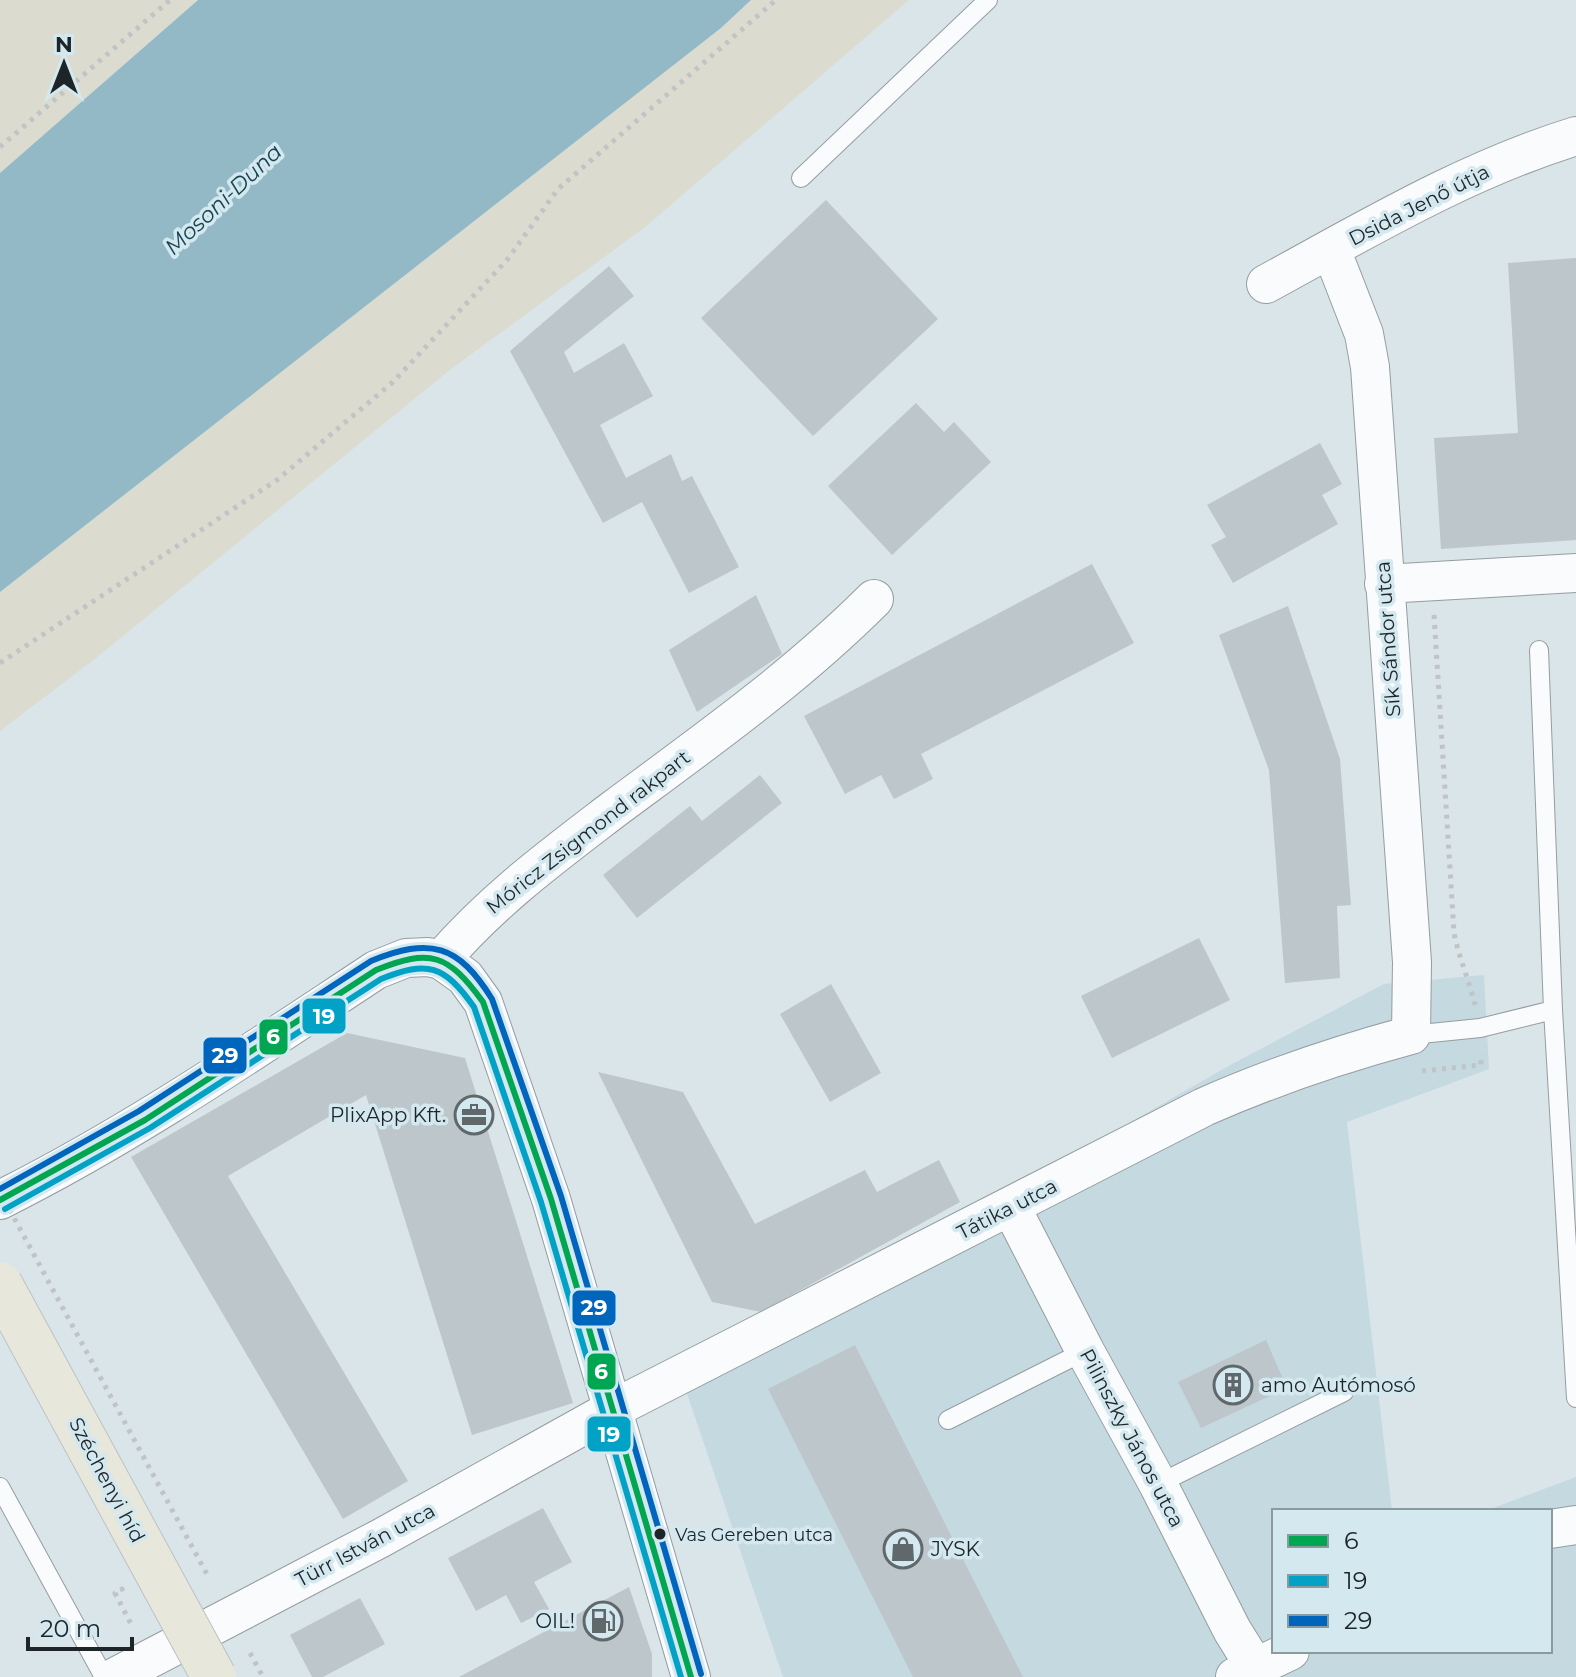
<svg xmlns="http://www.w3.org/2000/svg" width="1576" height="1677" viewBox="0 0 1576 1677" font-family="Montserrat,sans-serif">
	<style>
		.built { fill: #c5d9e0 }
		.green { fill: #dbdccf }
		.water { fill: #94b9c6 }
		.building { fill: #bdc6ca }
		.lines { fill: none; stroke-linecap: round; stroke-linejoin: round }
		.service-casing { stroke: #959da0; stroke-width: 20 }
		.minor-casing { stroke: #959da0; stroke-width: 40 }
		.path { stroke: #c1c4c5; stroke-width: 5; stroke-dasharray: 4 6; stroke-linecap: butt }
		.service { stroke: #f9fbfc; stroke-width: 18 }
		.minor { stroke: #f9fbfc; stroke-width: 38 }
		.primary-bridge-casing { stroke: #bcc2c4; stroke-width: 46; stroke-linecap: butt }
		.path-bridge { stroke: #c1c4c5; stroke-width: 5; stroke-dasharray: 4 6; stroke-linecap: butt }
		.primary-bridge { stroke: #e7e7db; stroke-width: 44 }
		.bus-1-casing { stroke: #d4e8ef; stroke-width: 12 }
		.bus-2-casing { stroke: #d4e8ef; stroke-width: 12 }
		.bus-3-casing { stroke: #d4e8ef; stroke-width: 12 }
		.bus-1 { stroke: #00a651; stroke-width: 6 }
		.bus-2 { stroke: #02a2c6; stroke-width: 6 }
		.bus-3 { stroke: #0065bd; stroke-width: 6 }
		.bus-dot { fill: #1e2528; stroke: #d4e8ef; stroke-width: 3 }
		.labels { text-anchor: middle; stroke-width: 7; stroke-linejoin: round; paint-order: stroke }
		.bus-label { font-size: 18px; fill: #1e2528; stroke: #d4e8ef; text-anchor: start }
		.street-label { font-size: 20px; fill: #1e2528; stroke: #d4e8ef }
		.poi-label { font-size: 20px; fill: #1e2528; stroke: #d4e8ef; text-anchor: end }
		.water-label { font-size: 22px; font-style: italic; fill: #184350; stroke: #d4e8ef }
		.line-badge { stroke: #d4e8ef; stroke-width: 3 }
		.badge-label { font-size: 22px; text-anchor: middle; font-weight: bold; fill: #fff }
	</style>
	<rect width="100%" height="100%" fill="#dae5e9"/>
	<!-- built -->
	<path class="built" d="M1484 975 1489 1069 1347 1122 1392 1511H1274V1651H1550V1511H1485L1576 1477V1677H783L676 1361 984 1206 1232 1064 1384 984Z"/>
	<!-- green -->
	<path class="green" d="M0 0H198L0 173Z
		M751 0H909L644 228 451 369 96 658 0 731V592L721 28Z"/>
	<!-- water -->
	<path class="water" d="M198 0H751L721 28 0 592V173Z"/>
	<!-- building -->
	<path class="building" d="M826 200 938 319 813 436 701 318Z
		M1576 258V540L1441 549 1434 438 1518 433 1508 263Z
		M609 266 634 296 564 352 574 373 624 343 653 396 600 425 626 478 671 454 682 481 692 476 739 567 689 593 642 502 603 523 510 351Z
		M916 403 944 432 954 422 991 462 892 555 828 486Z
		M1320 443 1342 484 1322 495 1338 524 1233 583 1211 545 1226 537 1207 505Z
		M1092 564 1134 643 921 754 933 779 894 799 881 775 845 794 804 716Z
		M756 595 782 654 697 712 669 650Z
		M1288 606 1340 759 1351 905 1337 906 1340 978 1285 983 1269 770 1219 635Z
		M760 775 782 803 637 918 603 875 690 806 702 821Z
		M1199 938 1230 1000 1112 1058 1081 996Z
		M831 984 881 1073 830 1102 780 1014Z
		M347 1033 465 1058 573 1403 472 1435 366 1095 228 1176 408 1481 343 1519 131 1157Z
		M598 1072 683 1092 755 1224 865 1170 877 1192 939 1160 960 1202 761 1312 712 1302Z
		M1266 1340 1287 1388 1201 1428 1178 1382Z
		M855 1345 975 1583 1023 1677H913L768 1389Z
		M543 1508 572 1562 534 1582 549 1609 521 1623 506 1595 476 1611 448 1558Z
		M629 1587 652 1654V1677H459Z
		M360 1598 385 1644 323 1677H312L290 1635Z"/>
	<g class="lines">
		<!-- service casing -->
		<g class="service-casing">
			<path id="service" d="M801 178 988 0
				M1539 650 1553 1010 1576 1398
				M1411 1035 1480 1028 1553 1010
				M948 1420 1085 1351
				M1158 1484 1344 1392
				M0 1487 104 1677"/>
		</g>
		<!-- minor casing -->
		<g class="minor-casing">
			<path id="minor" d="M1266 284C1367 229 1466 170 1576 136
				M1384 584 1576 573
				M441 960C494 899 550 858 614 809 703 743 795 678 874 599
				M0 1200C132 1134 253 1051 376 970L406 958 428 957 441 960 465 977 483 1002 551 1199 691 1677
				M1011 1207 1085 1351 1158 1484 1232 1630 1255 1667
				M1550 1529 1576 1525
				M115 1677 381 1538 613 1409 1204 1107C1274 1076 1337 1055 1411 1035L1412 962 1370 367 1364 334 1331 249
				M1235 1677 1290 1651"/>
		</g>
		<!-- path -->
		<path class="path" d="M0 147 170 0
			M1434 615 1454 933C1459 958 1469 980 1475 1005
			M0 663 277 480 393 382 507 260 558 189 776 0
			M1422 1071 1481 1065V1054
			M123 1591 122 1589 115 1593 133 1628"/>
		<!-- service -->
		<use href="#service" class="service"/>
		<!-- minor -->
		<use href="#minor" class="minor"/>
		<!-- primary-bridge casing -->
		<g class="primary-bridge-casing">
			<path id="primary-bridge" d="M0 1284 214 1677"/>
		</g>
		<!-- path-bridge -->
		<path class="path-bridge" d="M0 1192 209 1578
			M250 1653 263 1677"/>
		<!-- primary-bridge -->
		<use href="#primary-bridge" class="primary-bridge"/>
		<!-- bus-1 casing -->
		<g class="bus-1-casing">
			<path id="bus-1" d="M0 1200 145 1120 376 970C431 948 448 954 483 1002L551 1199 691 1677"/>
		</g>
		<!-- bus-2 casing -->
		<g class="bus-2-casing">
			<path id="bus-2" d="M5 1209 150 1128 381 979C428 960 444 965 474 1007L541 1202 681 1677"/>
		</g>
		<!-- bus-3 casing -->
		<g class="bus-3-casing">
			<path id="bus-3" d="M0 1189 139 1111 371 961C430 937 458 944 492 999L561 1196 701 1674"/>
		</g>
		<!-- bus-1 -->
		<use href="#bus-1" class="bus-1"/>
		<!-- bus-2 -->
		<use href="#bus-2" class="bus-2"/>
		<!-- bus-3 -->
		<use href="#bus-3" class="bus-3"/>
	</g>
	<!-- icons -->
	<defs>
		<g id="office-ring" transform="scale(2)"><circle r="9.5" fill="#d4e8ef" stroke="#60686c" stroke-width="1.5"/><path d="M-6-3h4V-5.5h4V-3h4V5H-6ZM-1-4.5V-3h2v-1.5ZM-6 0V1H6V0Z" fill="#60686c"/></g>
		<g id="building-ring" transform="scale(2)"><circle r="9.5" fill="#d4e8ef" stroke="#60686c" stroke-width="1.5"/><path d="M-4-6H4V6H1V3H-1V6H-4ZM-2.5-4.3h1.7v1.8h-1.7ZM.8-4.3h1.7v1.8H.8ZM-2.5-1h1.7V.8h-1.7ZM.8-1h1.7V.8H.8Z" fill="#60686c"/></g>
		<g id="shop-ring" transform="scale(2)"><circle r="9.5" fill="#d4e8ef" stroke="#60686c" stroke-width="1.5"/><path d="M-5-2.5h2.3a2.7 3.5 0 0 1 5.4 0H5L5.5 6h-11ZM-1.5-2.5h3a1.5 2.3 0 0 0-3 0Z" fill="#60686c"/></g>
		<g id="fuel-ring" transform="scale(2)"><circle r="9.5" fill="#d4e8ef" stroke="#60686c" stroke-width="1.5"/><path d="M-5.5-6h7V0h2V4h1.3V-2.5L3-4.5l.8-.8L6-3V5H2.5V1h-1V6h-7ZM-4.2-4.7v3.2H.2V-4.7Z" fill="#60686c"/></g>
	</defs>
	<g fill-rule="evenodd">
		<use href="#office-ring" x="474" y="1115"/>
		<use href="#building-ring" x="1233" y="1385"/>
		<use href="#shop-ring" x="903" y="1549"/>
		<use href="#fuel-ring" x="603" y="1621"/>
	</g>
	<!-- markers -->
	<circle class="bus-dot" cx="660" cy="1534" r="7"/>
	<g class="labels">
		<!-- bus labels -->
		<g class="bus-label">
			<text x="675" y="1541">Vas Gereben utca</text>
		</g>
		<!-- street labels -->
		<g class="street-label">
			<text transform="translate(1419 205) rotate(-27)" y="7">Dsida Jenő útja</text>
			<text transform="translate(1388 639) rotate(-94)" y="7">Sík Sándor utca</text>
			<text transform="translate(588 832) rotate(-38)" y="7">Móricz Zsigmond rakpart</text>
			<text transform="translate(1007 1209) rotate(-27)" y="7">Tátika utca</text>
			<text transform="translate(1132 1438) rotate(62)" y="7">Pilinszky János utca</text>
			<text transform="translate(107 1480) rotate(62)" y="7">Széchenyi híd</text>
			<text transform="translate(365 1545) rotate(-28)" y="7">Türr István utca</text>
		</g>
		<!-- poi labels -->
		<g class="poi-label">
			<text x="446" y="1122">PlixApp Kft.</text>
			<text x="1261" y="1392" text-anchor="start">amo Autómosó</text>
			<text x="931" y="1556" text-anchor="start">JYSK</text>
			<text x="575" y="1628">OIL!</text>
		</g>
		<!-- water labels -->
		<g class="water-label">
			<text transform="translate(223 199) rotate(-43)" y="8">Mosoni-Duna</text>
		</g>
	</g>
	<g class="line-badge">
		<rect x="301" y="997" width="46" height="38" rx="8" fill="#02a2c6"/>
		<rect x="258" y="1018" width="31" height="38" rx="8" fill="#00a651"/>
		<rect x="202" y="1036" width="46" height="39" rx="8" fill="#0065bd"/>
		<rect x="571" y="1289" width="46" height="38" rx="8" fill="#0065bd"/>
		<rect x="586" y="1352" width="31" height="39" rx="8" fill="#00a651"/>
		<rect x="586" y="1415" width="46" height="38" rx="8" fill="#02a2c6"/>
	</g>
	<g class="badge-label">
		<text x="324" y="1024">19</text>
		<text x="273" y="1044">6</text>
		<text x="225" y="1063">29</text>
		<text x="594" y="1315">29</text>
		<text x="601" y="1379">6</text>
		<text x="609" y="1442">19</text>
	</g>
	<!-- legend -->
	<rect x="1272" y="1509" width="280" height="144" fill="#d4e8ef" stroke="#8b9a9f" stroke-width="2"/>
	<rect x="1288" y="1535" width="40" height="12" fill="#00a651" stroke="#8b9a9f" stroke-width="2"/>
	<text x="1344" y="1549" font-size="24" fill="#1e2528">6</text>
	<rect x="1288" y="1575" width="40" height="12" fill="#02a2c6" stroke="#8b9a9f" stroke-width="2"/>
	<text x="1344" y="1589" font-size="24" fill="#1e2528">19</text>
	<rect x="1288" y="1615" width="40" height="12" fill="#0065bd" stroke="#8b9a9f" stroke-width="2"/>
	<text x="1344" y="1629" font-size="24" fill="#1e2528">29</text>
	<!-- north arrow -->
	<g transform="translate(64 64)" stroke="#d4e8ef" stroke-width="6" paint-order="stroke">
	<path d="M0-6L14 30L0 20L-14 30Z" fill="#1e2528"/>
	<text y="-12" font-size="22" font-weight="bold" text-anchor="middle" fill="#1e2528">N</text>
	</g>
	<!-- scale -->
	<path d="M28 1637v12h104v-12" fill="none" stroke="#1e2528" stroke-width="4"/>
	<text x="40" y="1637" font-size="24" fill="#1e2528" stroke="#d4e8ef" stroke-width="6" paint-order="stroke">20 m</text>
</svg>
